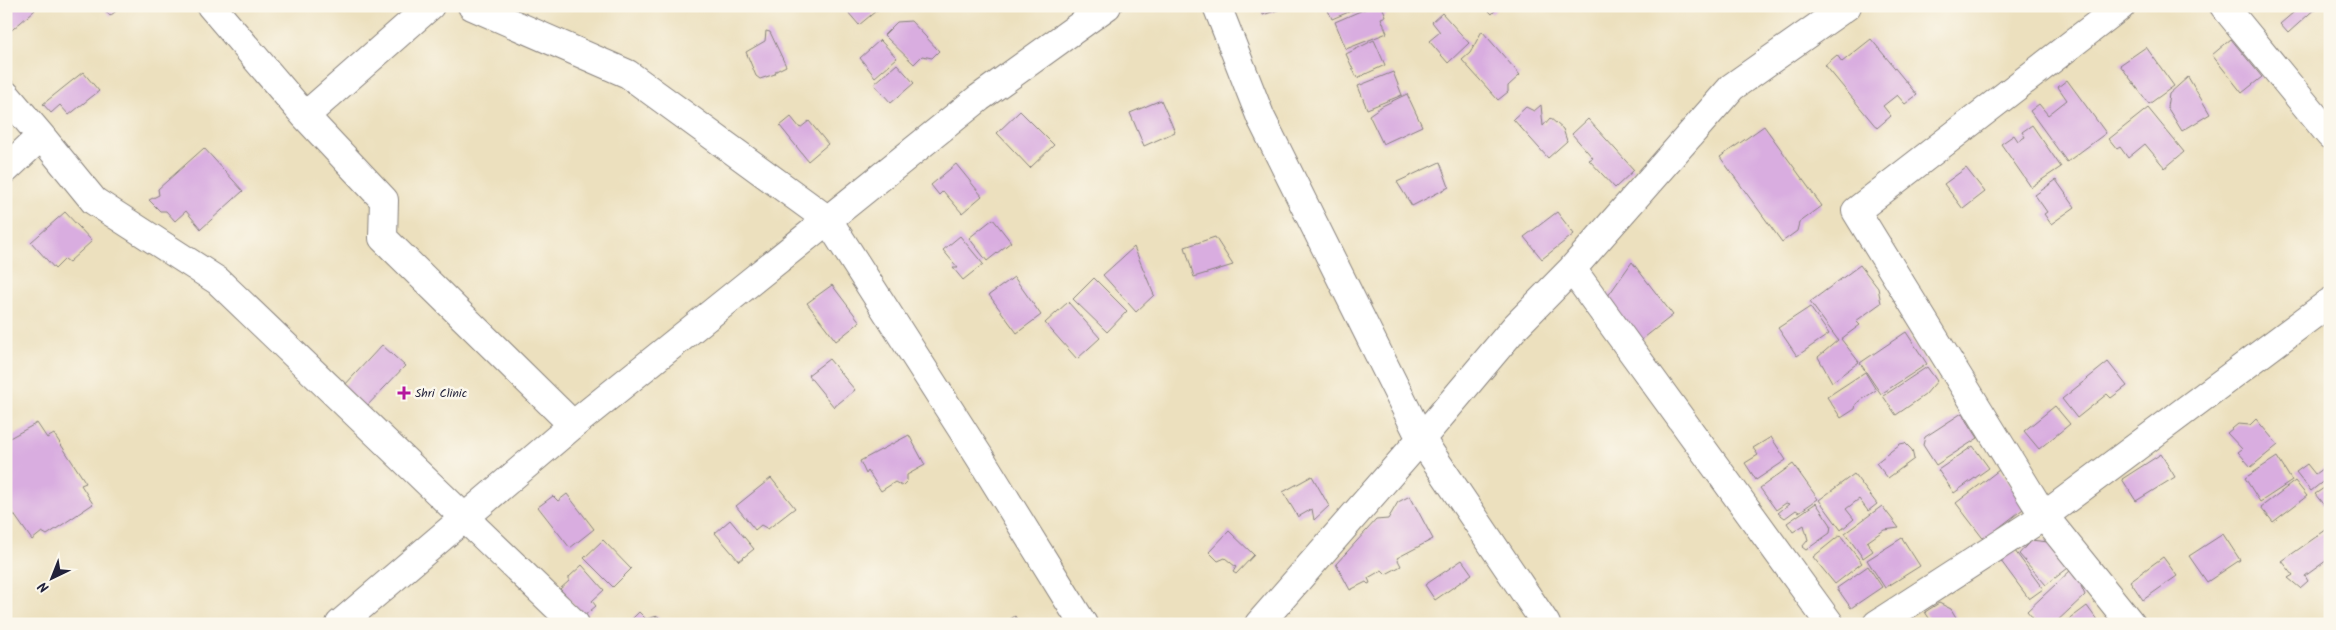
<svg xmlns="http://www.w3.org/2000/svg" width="2336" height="630" viewBox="0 0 2336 630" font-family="Kalam,sans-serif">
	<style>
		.building { fill: #d9ade0 }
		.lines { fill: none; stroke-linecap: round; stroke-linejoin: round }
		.minor-casing { stroke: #87817c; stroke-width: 30 }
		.minor { stroke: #fff; stroke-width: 28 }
		.poi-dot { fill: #b5179e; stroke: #fbf7ec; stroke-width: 2 }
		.labels { text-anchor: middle; stroke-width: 5; stroke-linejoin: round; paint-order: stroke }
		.poi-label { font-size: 12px; fill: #22223b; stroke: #fbf7ec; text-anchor: start }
	</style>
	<rect width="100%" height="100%" fill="#fbf7ec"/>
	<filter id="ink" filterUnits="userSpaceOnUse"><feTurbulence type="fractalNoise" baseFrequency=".02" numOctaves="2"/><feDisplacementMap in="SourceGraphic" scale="10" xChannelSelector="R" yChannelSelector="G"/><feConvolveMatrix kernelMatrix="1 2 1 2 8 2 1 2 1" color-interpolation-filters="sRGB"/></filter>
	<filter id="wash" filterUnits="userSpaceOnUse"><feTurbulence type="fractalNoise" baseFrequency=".0096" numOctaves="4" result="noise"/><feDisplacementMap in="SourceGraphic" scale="20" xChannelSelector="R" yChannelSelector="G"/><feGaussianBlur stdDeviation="1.12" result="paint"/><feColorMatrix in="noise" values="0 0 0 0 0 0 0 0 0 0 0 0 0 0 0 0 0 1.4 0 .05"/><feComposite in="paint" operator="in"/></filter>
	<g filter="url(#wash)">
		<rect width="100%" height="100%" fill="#ece0be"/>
		<g id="blocks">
			<!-- building -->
			<path class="building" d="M6 6H34L35 10 6 35Z
				M102 6H122L110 16Z
				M851 6H882L859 25 847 11Z
				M1260 6H1286V7L1263 15Z
				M1326 6H1363L1332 19Z
				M1372 6H1382L1386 16 1381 18 1387 33 1346 49 1335 22Z
				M1484 6H1499L1492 14Z
				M2301 6H2318L2288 33 2280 24Z
				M1442 13 1469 43 1448 63 1429 41 1440 32 1432 22Z
				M911 21 939 51 932 58 922 56 914 64 884 35 897 22Z
				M766 31 770 32 786 66 776 71 775 74 760 79 756 76 746 52 765 41Z
				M1482 31 1520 75 1508 86V92L1498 100 1462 60 1470 53Z
				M1871 39 1917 95 1905 104 1897 95 1883 106 1891 116 1877 128 1825 65 1837 55 1842 62Z
				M2231 39 2262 77 2242 93 2212 55Z
				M880 40 897 58 875 77 860 58Z
				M1374 40 1385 65 1357 78 1346 54Z
				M2146 47 2174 86 2149 104 2120 65Z
				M897 64 914 83 891 103 874 84Z
				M83 72 99 91 69 115 60 105 51 113 43 104Z
				M1393 72 1402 95 1367 109 1358 86Z
				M2188 77 2210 114 2182 131 2167 107 2169 94Z
				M2067 80 2106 133 2067 162 2030 111 2039 104 2048 115 2067 100 2058 87Z
				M1407 94 1422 126 1383 144 1369 115 1382 106Z
				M1161 100 1175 132 1144 146 1130 113Z
				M1541 105 1543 126 1550 118 1563 129 1567 141 1548 158 1513 119 1526 107 1534 111Z
				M2148 108 2184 152 2165 168 2145 144 2128 158 2120 147 2117 149 2109 139Z
				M1020 111 1054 145 1030 168 997 133Z
				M791 117 800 128 809 121 828 144 808 161 780 126Z
				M1588 119 1634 170 1615 188 1589 160 1593 158 1572 134Z
				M2032 125 2061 167 2031 187 2001 144 2014 135 2018 141 2025 137 2022 132Z
				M1764 126 1822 206 1799 223 1797 231 1782 242 1720 157Z
				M204 148 243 191 201 229 186 211 175 221 166 211H160L149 200 159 195 158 189Z
				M1440 162 1449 187 1412 206 1397 182Z
				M956 164 982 196 962 213 943 191 939 195 931 185Z
				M1966 168 1985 192 1963 209 1944 184Z
				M2056 180 2075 207 2051 224 2044 214 2047 212 2035 195Z
				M65 212 92 241 69 262 65 259 55 269 31 242Z
				M1557 212 1574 234 1542 259 1524 237Z
				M993 219 1011 242 987 261 969 238Z
				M960 236 983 264 963 280 953 268H958L943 250Z
				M1215 237 1233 265 1194 277 1185 247Z
				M1134 247 1154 295 1136 312 1103 275Z
				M1632 262 1673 315 1635 345 1603 303Z
				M1860 265 1878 288 1881 303 1856 321 1860 325 1841 339 1859 362 1832 382 1818 357 1838 340 1810 302Z
				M1014 277 1041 315 1017 333 989 295Z
				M1094 278 1127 311 1107 332 1073 299Z
				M832 285 860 322 836 341 807 303Z
				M1068 302 1100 338 1077 359 1045 323Z
				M1810 307 1829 334 1797 356 1778 328Z
				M1906 332 1927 364 1881 394 1860 363Z
				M382 345 405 366 365 408 343 387Z
				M829 359 855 390 834 407 808 375Z
				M2108 362 2127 386 2111 398 2107 394 2077 418 2062 399Z
				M1927 367 1937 381 1925 395 1896 415 1883 396Z
				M1865 372 1876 390 1856 404 1855 409 1841 418 1827 397Z
				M2055 406 2070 424 2039 449 2024 431Z
				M1962 413 1978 438 1936 465 1923 445 1925 437Z
				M2256 419 2278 445 2251 467 2238 452 2242 449 2227 433 2238 424 2250 425Z
				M37 423 47 438 54 434 86 483 81 485 93 504 47 535 42 532 32 540 6 503V440Z
				M909 435 925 465 907 475V481L902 486 895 482 881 491 868 471 866 474 860 461Z
				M1771 437 1786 460 1756 480 1745 463 1758 455 1753 448Z
				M1905 443 1912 450 1914 459 1888 478 1876 463 1900 444Z
				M1973 446 1989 468 1954 493 1938 470Z
				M2161 454 2175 477 2136 501 2122 479Z
				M2277 457 2292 481 2260 502 2245 478Z
				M2330 463V476L2311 491 2296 472 2307 464 2315 474Z
				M1793 464 1818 499 1799 512 1796 510 1785 518 1778 513 1789 504 1786 503 1776 510 1760 488Z
				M1999 470 2027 506 1992 533V536L1985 541 1956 503Z
				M1854 474 1877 504 1868 511 1859 499 1846 509 1854 519 1841 530 1819 500Z
				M1312 476 1329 506 1314 520 1312 509 1298 517 1283 492Z
				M771 478 795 508 768 529 761 525 755 530 736 506Z
				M2295 481 2307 496 2273 522 2261 507Z
				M2330 484V513L2315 494Z
				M567 494 594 529 570 548 538 507 553 496 558 501Z
				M1410 496 1433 539 1397 558 1401 566 1386 574 1382 570 1368 578 1370 583 1368 584 1366 582 1350 590 1336 564 1376 520 1388 519 1398 502Z
				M1816 503 1831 525 1830 533 1806 550 1802 547 1808 540 1804 525 1793 532 1787 523Z
				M1882 506 1899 528 1884 530 1867 542 1873 551 1863 558 1845 533Z
				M730 520 754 549 739 561 715 533Z
				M2330 527V558L2305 576 2308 581 2300 588 2288 578 2293 575 2282 561Z
				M1229 531 1254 555 1236 574 1233 572 1236 567 1225 558 1218 561 1209 552Z
				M2223 534 2240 560 2207 582 2189 556Z
				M1840 535 1862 563 1835 584 1813 557Z
				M1902 538 1920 566 1885 588 1867 560Z
				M603 540 631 569 613 587 584 558Z
				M2031 540 2048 542 2072 565 2046 585 2019 554Z
				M2012 547 2043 589 2029 599 1998 557Z
				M2163 557 2177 576 2143 600 2130 581Z
				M1462 560 1472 574 1435 600 1425 585Z
				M582 565 604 590 592 601 596 606 584 616 560 589 569 581V577Z
				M1868 566 1882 587 1851 608 1837 588Z
				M2071 570 2084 585 2081 586 2085 595 2054 624H2038L2027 611Z
				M1939 603 1951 609 1960 624H1933L1925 612Z
				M2087 606 2100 624H2063Z
				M639 612 646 619 658 616 664 624H627Z
				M1015 616 1020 624H1003Z"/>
		</g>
	</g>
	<g filter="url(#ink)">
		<use href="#blocks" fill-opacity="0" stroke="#87817c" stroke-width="1"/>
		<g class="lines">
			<!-- minor casing -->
			<g class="minor-casing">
				<path id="minor" d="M211 6 305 116
					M472 6 628 74 828 220 979 456 1083 624
					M1217 6 1261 118 1421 439 1546 624
					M2121 6 1856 211 2044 516 2131 624
					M2224 6 2330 135
					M6 95 41 136 6 169
					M41 136 94 201 218 281 575 624
					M1572 269 1830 624
					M573 425 979 98 1107 6
					M340 624 573 425 383 238 384 200 305 116 430 6
					M1259 624 1421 439 1516 326 1572 269 1732 87 1847 6
					M1877 624 2044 516 2330 302"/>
			</g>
			<!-- minor -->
			<use href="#minor" class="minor"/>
		</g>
	</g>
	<!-- markers -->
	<path class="poi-dot" d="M401.5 385.5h5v5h5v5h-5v5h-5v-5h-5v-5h5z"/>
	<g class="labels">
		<!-- poi labels -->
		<g class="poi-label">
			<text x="415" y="397">Shri Clinic</text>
		</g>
	</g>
	<!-- margin -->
	<rect width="2336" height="630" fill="none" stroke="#fbf7ec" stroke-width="25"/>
	<!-- north arrow -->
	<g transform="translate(52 578) rotate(223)" stroke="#fbf7ec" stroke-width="4" paint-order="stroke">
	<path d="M0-4L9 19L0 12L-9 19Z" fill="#22223b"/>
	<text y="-8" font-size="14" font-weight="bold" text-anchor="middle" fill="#22223b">N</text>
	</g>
</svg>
